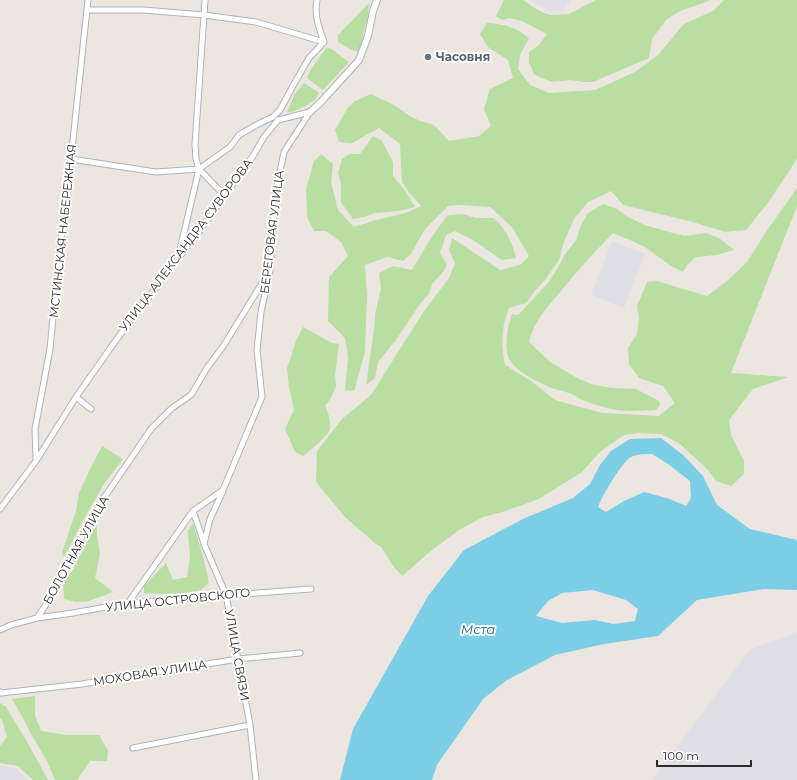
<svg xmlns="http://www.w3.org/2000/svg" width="797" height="780" viewBox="0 0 797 780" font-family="Montserrat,sans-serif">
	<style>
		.industrial { fill: #e1dfe6 }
		.green { fill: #b8dea1 }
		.water { fill: #7bcee6; fill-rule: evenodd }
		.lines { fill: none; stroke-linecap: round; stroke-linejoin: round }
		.minor-casing { stroke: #b0b2bb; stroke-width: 7 }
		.tertiary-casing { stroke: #b0b2bb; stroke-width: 8 }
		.minor { stroke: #fff; stroke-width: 5 }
		.tertiary { stroke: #fff; stroke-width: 6 }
		.worship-dot { fill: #6b7280; stroke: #fff; stroke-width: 1.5 }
		.labels { text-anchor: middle; stroke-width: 4; stroke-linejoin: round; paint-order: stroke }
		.worship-label { font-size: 12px; font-weight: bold; fill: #5b616d; stroke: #fff; text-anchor: start }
		.street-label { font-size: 12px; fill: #2c2c2c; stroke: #fff }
		.water-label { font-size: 13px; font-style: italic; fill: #186f94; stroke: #fff }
	</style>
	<rect width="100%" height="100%" fill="#ece6e0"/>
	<!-- industrial -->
	<path class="industrial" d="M530 0H572L561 11H550Z
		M612 241 645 254 624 308 591 295Z
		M797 632V780H652L749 650Z
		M0 766 16 768 28 780H0Z"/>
	<!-- green -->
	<path class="green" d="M504 0H523L533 7 542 12 550 15 569 14 596 0H710L706 2 680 11 666 20 652 39 649 58 593 82H583L570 80 553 82 539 77 534 74 529 62V52L539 45 547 34 522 21 509 18 502 20 496 16Z
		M724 0H797V159L767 204 746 230 725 232 693 222 623 205 611 191 588 202 574 219 564 242 559 260 545 280 534 292 526 303 509 308C501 329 501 343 505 365L531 381 555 400 602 413 659 416 675 403 663 386 639 378 629 364 628 348 637 334 639 318 637 306 647 282 657 281 683 289 707 296 726 282 747 262 766 232 797 188V206L731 373 788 377 753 389 729 420 731 435 744 461V474L731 486 716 481 708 470 680 444 661 434 639 433 624 435 600 452 582 472 539 499 502 512 483 517 459 530 432 550 402 576 393 566 381 547 376 544 345 517 316 482 317 451 342 419 371 395 424 311 449 278 455 263 449 250 452 238 500 270 520 265 529 256 512 227 490 207 461 205 448 206 425 229 411 254 403 261 387 257 365 265 367 295 365 352 354 391 345 390 348 357 345 338 328 321 329 277 348 256 341 242 326 231H314L307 217 306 189 314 161 321 154 333 164 331 182 338 210 354 227 376 220 406 213 421 206 408 191 402 182 400 144 379 128 352 143 339 142 335 130 347 109 355 101 371 94 394 105 410 116 420 121 434 125 449 141 479 136 491 126 484 109 490 89 513 78 508 60 488 47 480 34 487 23C505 24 515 27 529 38L520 55 518 69 530 85 549 93 595 90 635 72 658 55 684 24 713 11Z
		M369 3 368 15 359 52 350 49 338 42V35Z
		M327 47 333 50 349 62 323 90 307 78 311 69Z
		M304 83 319 93 315 100 305 106 292 112H287L295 94Z
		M373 136 382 141 393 162V176L406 192 415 207 398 211 375 213 364 217 353 219 341 202V184L338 173 342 159 350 154H360Z
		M603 204 617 209 626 216 645 225 665 231 685 236 706 233 719 238 734 250 716 255 696 257 688 264 683 272 671 266 645 247 630 240 613 233C596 250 580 268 565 286 550 305 535 318 529 342L550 362 579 379 594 385 613 388 636 389 659 401 660 404 657 410C644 410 630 412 617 410 607 408 595 405 585 401 581 400 578 397 574 395 568 392 561 391 554 389 541 383 512 371 508 356 504 343 508 326 512 314L518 315 549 282 559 266 565 254 577 239 579 230 587 214Z
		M462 214 476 218H494C506 230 512 241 516 258L502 260 473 240 455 231 446 235 440 253 447 265 444 271 432 284 429 294 420 304 396 340 378 362 375 378 366 385 374 329 375 314 381 289 379 273 393 266 412 270C423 251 434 232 448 215Z
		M303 327 332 343 339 344 335 374 336 386 331 398 325 406C328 413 331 420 330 428 329 436 310 450 303 456L295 452 285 429 294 410 289 387 287 368 296 341Z
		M102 446 123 459 104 484 85 517 64 557 62 553 76 511 79 493 90 469Z
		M97 523V535L100 554 95 578 113 592 89 601 76 602 64 599 63 585 74 568Z
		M193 523 204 560 209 583 201 590 183 593 160 594 144 593V586L166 563 173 580 187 577 190 556 188 531Z
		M35 696V715L41 731 66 735H99L108 751 107 761H90L77 780H55L47 761 31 734 23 718 12 699Z
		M0 703 6 707 25 738 48 780H33L18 766 0 763V746L7 737 2 720 0 718Z"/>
	<!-- water -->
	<path class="water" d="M661 438 683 455 703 476 717 505 750 529 797 540V590L764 589 697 600 658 636 604 644 555 655 507 680 483 699 437 765 432 780H340L353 729 428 596 464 550 525 518 573 498 590 484 600 465 611 451 630 439ZM652 454 668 464 690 481 691 498 686 506 667 498 644 492 624 501 606 512 598 507C602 496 623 459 633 456 639 454 646 454 652 454ZM593 590 626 600 638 609 635 621 613 624 595 620 562 623 536 616 548 601 562 593Z"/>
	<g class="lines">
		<!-- minor casing -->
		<g class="minor-casing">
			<path id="minor" d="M87 10H143L204 15 256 22 324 42
				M71 159 156 172 199 169 225 196
				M199 169 230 147 239 135 258 124 273 117 280 110 294 84 309 58 324 42C319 27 314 16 317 0
				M178 258 199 169 196 159 195 145 205 0
				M76 397 91 409
				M36 459 35 429 50 349 59 254 71 159 88 0
				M223 491 210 519 204 544 226 595 250 725 256 780
				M0 509 36 461 76 397 119 336 200 230 253 156 264 137 278 120 310 112
				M193 511 204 543
				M128 603 193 511 223 490 262 397 257 350 261 312 270 271 275 196 284 152 310 112
				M37 618 51 597 95 511 151 429 172 408 191 395 207 368 224 345 267 275
				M0 630 11 625 37 618 73 613 128 603 311 589
				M0 692 1 693 82 684 238 659 300 653
				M133 748 250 725"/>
		</g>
		<!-- tertiary casing -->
		<g class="tertiary-casing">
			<path id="tertiary" d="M310 112 320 103 359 60 368 36 373 11 377 0"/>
		</g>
		<!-- minor -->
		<use href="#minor" class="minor"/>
		<!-- tertiary -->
		<use href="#tertiary" class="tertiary"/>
	</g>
	<!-- markers -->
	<circle class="worship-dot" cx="428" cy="57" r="4"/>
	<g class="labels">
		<!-- worship labels -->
		<g class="worship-label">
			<text x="436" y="61">Часовня</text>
		</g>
		<!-- street labels -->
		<g class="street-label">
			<text transform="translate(63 231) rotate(-84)" y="4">МСТИНСКАЯ НАБЕРЕЖНАЯ</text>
			<text transform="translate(272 232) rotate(-83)" y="4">БЕРЕГОВАЯ УЛИЦА</text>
			<text transform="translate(186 245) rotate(-53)" y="4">УЛИЦА АЛЕКСАНДРА СУВОРОВА</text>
			<text transform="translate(76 550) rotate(-61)" y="4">БОЛОТНАЯ УЛИЦА</text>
			<text transform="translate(178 600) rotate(-6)" y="4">УЛИЦА ОСТРОВСКОГО</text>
			<text transform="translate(237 655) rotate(80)" y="4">УЛИЦА СВЯЗИ</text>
			<text transform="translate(150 673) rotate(-9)" y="4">МОХОВАЯ УЛИЦА</text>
		</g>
		<!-- water labels -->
		<g class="water-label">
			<text x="478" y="634">Мста</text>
		</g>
	</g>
	<!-- scale -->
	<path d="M657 760v6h94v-6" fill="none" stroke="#2c2c2c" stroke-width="2"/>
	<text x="663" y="760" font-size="12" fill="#2c2c2c" stroke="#ffffff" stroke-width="3" paint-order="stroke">100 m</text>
</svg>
